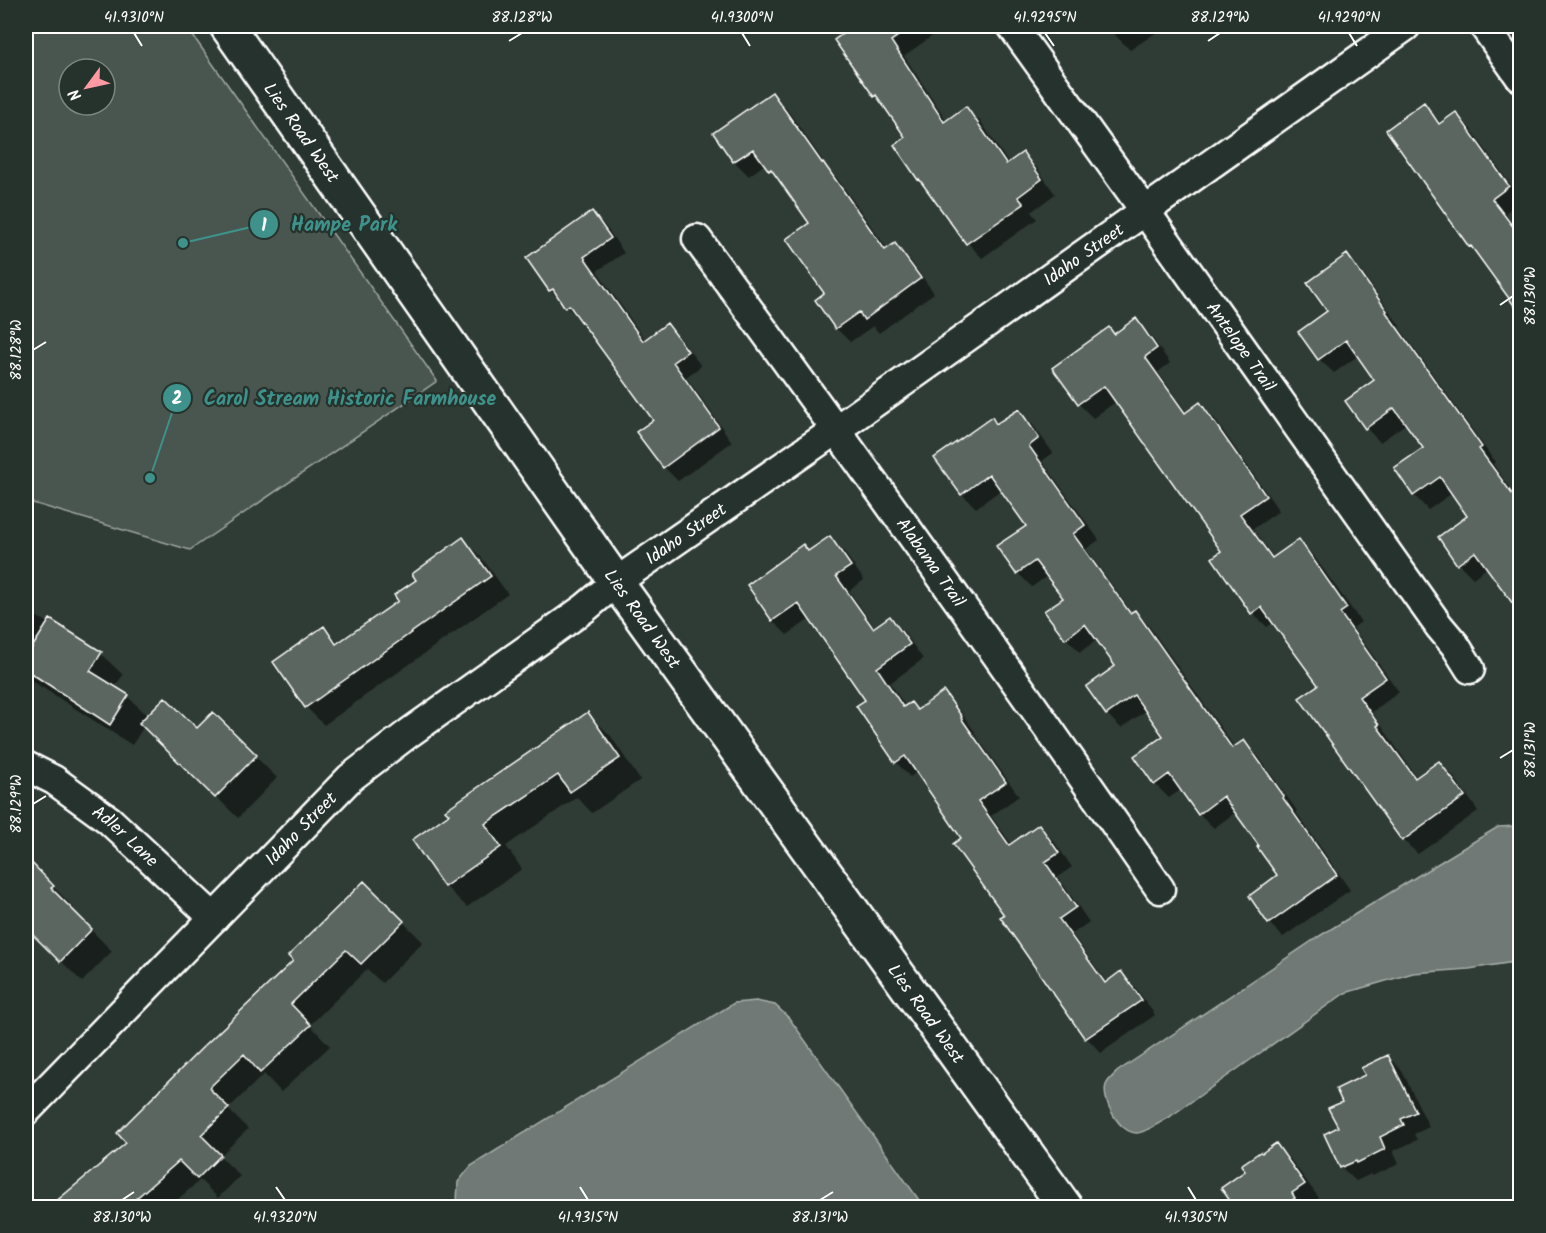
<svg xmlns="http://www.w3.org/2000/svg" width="1546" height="1233" viewBox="0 0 1546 1233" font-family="Kalam,sans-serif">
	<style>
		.green { fill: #4a544f; stroke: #a4aaa7; stroke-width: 1.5; fill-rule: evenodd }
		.water { fill: #707975; stroke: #a9afac; stroke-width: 1.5 }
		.shadow { fill: #0007 }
		.building { fill: #5b6661; stroke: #fff; stroke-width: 1.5 }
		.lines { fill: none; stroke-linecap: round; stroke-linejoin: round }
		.minor-casing { stroke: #fff; stroke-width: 33 }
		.tertiary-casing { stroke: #fff; stroke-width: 38 }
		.minor { stroke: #26332d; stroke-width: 28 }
		.tertiary { stroke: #26332d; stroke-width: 33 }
		.ticks { fill: none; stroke: #fff; stroke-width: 2 }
		.labels { text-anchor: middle; stroke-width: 4.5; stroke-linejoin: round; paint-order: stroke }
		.street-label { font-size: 18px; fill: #fff; stroke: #26332d }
		.leader { fill: none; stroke: #3f918b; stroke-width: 2 }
		.callout-dot { fill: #3f918b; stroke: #26332d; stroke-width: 2 }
		.mark-label { font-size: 18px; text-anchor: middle; font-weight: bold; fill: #fff }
		.callout-label { font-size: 20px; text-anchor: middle; font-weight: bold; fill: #3f918b; stroke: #26332d; stroke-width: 4.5; stroke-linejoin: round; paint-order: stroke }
		.neatline { fill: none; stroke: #fff; stroke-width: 2 }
		.ticks-label { font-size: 15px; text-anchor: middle; fill: #fff }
	</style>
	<rect width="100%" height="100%" fill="#2f3b35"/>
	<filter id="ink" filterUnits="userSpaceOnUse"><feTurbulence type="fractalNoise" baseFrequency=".0167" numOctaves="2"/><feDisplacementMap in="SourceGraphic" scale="12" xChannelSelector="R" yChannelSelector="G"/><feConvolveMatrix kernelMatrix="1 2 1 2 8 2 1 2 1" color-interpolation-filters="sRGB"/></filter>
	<g filter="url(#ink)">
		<!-- green -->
		<path class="green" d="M26 26H186L437 381 190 550 26 501ZM69 69H105V105H69Z"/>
		<!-- water -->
		<path class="water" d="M1518 826 1520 829V961L1469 969 1413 973 1345 993 1171 1116C1163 1121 1146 1132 1137 1133 1120 1134 1101 1100 1106 1085 1108 1080 1114 1075 1118 1071L1318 937 1478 839 1498 827Z
			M756 1001 775 1005 789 1018 924 1207H458L457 1203 458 1182 471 1166 734 1003Z"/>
		<!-- shadow -->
		<path class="shadow" d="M857 26H924L932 36 904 56 947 121 966 108 981 122 1009 164 1022 154 1037 168 1055 194 1031 212 1037 219 982 258 968 243 929 189 919 180 896 146 907 138 886 107 875 96 836 40Z
			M1109 26H1166L1130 50 1116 36Z
			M772 94 786 108 830 171 837 178 888 250 895 245 909 259 934 293 879 333 873 326 850 342 836 328 826 294 811 223 781 181 765 164 749 176 734 161 715 134Z
			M1424 104 1442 124 1456 114 1470 128 1520 198V202L1505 213 1520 235V312L1478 254 1470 246Z
			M592 213 606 227 624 253 597 271 645 340 667 325 681 339 701 366 686 377 732 442 678 481 664 467 655 421 582 320 581 321 550 290 528 258Z
			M1347 256 1361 271 1400 326 1399 327 1495 462 1493 464 1520 503V608L1488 567 1473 578 1459 564 1469 516 1452 493 1428 510 1414 495 1396 469 1425 448 1407 423 1380 442 1366 428 1376 381 1359 355 1334 373 1319 359 1329 312Z
			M1136 320 1150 335 1170 363 1158 372 1187 413 1200 404 1214 418 1279 511 1253 529 1274 558 1298 541 1313 555 1361 622 1353 628 1399 692 1372 712 1417 778 1439 762 1454 777 1478 811 1418 854 1403 840 1320 685 1274 622 1267 627 1253 613 1214 559 1223 552 1117 401 1093 418 1079 404 1054 368 1115 335Z
			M1018 411 1033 425 1053 453 1042 461 1099 540 1086 549 1132 613 1135 611 1149 626 1235 748 1244 742 1258 756 1297 811 1296 812 1350 890 1283 937 1269 923 1279 876 1261 846 1236 812 1214 828 1199 814 1182 789 1169 798 1155 784 1165 736 1147 710 1121 728 1107 714 1117 667 1098 639 1080 652 1066 638 1065 598 1048 575 1032 587 1018 573 999 546 1028 526 1002 489 976 508 962 494 992 419 998 425Z
			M830 538 844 552 864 580 849 591 875 628 890 618 904 632 923 659 890 683 906 707 911 704 918 711 944 693 958 708 975 732 974 733 1019 796 991 816 1012 845 1038 826 1053 840 1072 867 1058 877 1089 922 1072 934 1107 983 1121 973 1135 987 1155 1015 1101 1053 1087 1038 1002 918 1006 915 963 838 917 772 910 777 896 762 867 700 810 619 787 635 773 621 749 585 809 552Z
			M463 539 481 557 508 594 324 725 306 707 324 628 339 644 400 601 418 580Z
			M26 612 50 623 51 621 101 654 123 675 114 688 128 697 148 716 197 730 213 714 277 778 238 818 144 726 132 745 26 677Z
			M588 714 610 735 640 780 592 813 577 797 506 846 522 869 467 907 445 886 414 840Z
			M31 864 74 908 71 910 112 951 82 982 26 926V869Z
			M364 883 423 942 382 983 367 969 310 1025 330 1046 281 1092 264 1074 228 1109 248 1129 220 1156 240 1176 218 1198 200 1180 168 1208H51L128 1143 295 961Z
			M1388 1056 1402 1071 1429 1127 1414 1134 1417 1140 1393 1151 1399 1164 1372 1176 1371 1174 1356 1181 1341 1167 1340 1128 1344 1103 1367 1076Z
			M1276 1145 1290 1159 1319 1198 1306 1208H1234L1247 1171 1262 1155Z"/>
		<!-- building -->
		<path class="building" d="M854 26H913L891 41 944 122 966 106 1006 164 1023 152 1042 179 1018 197 1024 204 966 244 919 179 918 180 894 145 905 137 876 95 874 97 834 40Z
			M772 92 822 163 823 162 885 250 895 243 921 278 864 320 859 312 835 329 815 300 824 293 786 239 809 223 771 169 769 171 753 149 733 162 713 133Z
			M1424 102 1439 124 1456 112 1509 186 1492 199 1521 237V315L1471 246 1469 247 1386 130Z
			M592 211 611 238 584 257 643 341 667 323 688 351 673 362 719 427 663 468 636 432 653 420 569 305 565 308 553 289 549 291 526 258Z
			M1347 254 1387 311 1386 312 1482 447 1479 449 1521 506V615L1475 552 1457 565 1438 537 1467 516 1440 477 1413 496 1394 468 1423 448 1394 408 1365 429 1345 401 1374 380 1346 340 1318 360 1298 332 1327 311 1307 283Z
			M1136 318 1157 348 1145 357 1185 413 1200 402 1266 496 1240 514 1272 558 1299 539 1347 608 1340 613 1386 678 1359 697 1379 725 1377 726 1415 778 1439 761 1465 796 1402 841 1299 698 1318 685 1261 607 1251 614 1212 558 1221 551 1104 386 1078 404 1052 368 1109 327 1114 334Z
			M1019 409 1039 438 1029 446 1085 525 1073 534 1130 613 1135 610 1232 748 1244 740 1284 796 1283 798 1337 875 1268 924 1249 896 1277 875 1257 847 1259 846 1223 796 1198 815 1169 774 1154 785 1134 756 1163 736 1134 695 1106 715 1086 687 1115 666 1085 624 1065 639 1044 611 1063 598 1035 561 1016 574 996 546 1026 526 989 474 961 495 934 458 992 417 996 424Z
			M830 536 851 566 836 576 873 628 890 616 910 644 877 668 903 707 911 702 917 710 944 691 962 717 961 718 1006 782 978 801 1009 845 1039 824 1059 853 1045 862 1076 907 1059 919 1105 983 1121 971 1142 1000 1085 1039 1000 917 1004 915 953 844 961 838 905 756 895 763 856 706 865 700 798 603 772 621 747 585 803 544 808 551Z
			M463 537 491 576 305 708 273 662 324 626 336 644 398 601 394 595 416 580 412 574Z
			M50 619 102 652 90 671 129 695 110 725 26 670V657Z
			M165 697 197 728 213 712 257 755 215 798 139 723Z
			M588 712 620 758 570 792 558 775 485 824 501 847 444 887 412 840 449 814 445 810Z
			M26 857 54 886 51 888 92 929 60 962 26 928Z
			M364 881 404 921 361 964 346 950 291 1004 311 1025 260 1073 244 1054 209 1088 229 1108 201 1135 221 1155 197 1179 179 1161 125 1208H48L126 1143 117 1133 203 1047 293 961 288 956Z
			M1388 1055 1416 1112 1401 1119 1404 1125 1380 1137 1385 1149 1357 1163 1356 1161 1340 1168 1324 1134 1338 1127 1328 1108 1342 1102 1336 1089 1365 1075 1361 1068Z
			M1276 1143 1305 1184 1292 1193 1295 1198 1282 1208H1235L1221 1188 1245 1171 1241 1165 1260 1152 1262 1153Z"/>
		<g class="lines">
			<!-- minor casing -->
			<g class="minor-casing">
				<g id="minor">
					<path id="s1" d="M1012 26 1145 211 1439 626 1455 645 1470 669"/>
					<path d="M1484 26 1520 77"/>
					<path id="s2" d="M697 239C855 454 1009 670 1160 889"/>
					<path id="s3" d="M26 766 54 780 109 820 214 918"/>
					<path id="s4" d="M26 1111 350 778 409 733 585 608 616 582 837 429 1406 26"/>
				</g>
			</g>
			<!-- tertiary casing -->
			<g class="tertiary-casing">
				<g id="tertiary">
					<path id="s5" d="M227 26 616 582 1066 1208"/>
				</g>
			</g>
			<!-- minor -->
			<use href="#minor" class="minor"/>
			<!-- tertiary -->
			<use href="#tertiary" class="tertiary"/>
		</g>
	</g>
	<!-- ticks -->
	<path class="ticks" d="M134 33 142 46M742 33 750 46M1045 33 1054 46M1349 33 1357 46M509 41 522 33M1208 41 1220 33M1500 305 1513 296M33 350 46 342M1500 758 1513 750M33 804 46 796M276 1187 285 1200M580 1187 588 1200M1188 1187 1196 1200M122 1200 134 1192M820 1200 833 1192"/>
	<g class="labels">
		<!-- street labels -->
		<g class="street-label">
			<text dy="6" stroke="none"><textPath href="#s5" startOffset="130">Lies Road West</textPath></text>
			<text dy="6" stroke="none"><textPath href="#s4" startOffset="1366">Idaho Street</textPath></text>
			<text dy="6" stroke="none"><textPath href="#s1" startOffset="394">Antelope Trail</textPath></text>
			<text dy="6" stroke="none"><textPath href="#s4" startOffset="880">Idaho Street</textPath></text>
			<text dy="6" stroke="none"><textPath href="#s2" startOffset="399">Alabama Trail</textPath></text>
			<text dy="6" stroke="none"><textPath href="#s5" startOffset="724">Lies Road West</textPath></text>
			<text dy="6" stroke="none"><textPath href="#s4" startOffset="394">Idaho Street</textPath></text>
			<text dy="6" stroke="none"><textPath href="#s3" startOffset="122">Adler Lane</textPath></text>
			<text dy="6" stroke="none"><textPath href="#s5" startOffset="1210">Lies Road West</textPath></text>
		</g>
	</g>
	<!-- callouts -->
	<path class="leader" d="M183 243L264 224M150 478L177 398"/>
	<g class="callout-dot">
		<circle cx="183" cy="243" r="6"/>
		<circle cx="150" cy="478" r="6"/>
		<circle cx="264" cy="224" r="15"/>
		<circle cx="177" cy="398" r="15"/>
	</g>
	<g class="mark-label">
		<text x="264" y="231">1</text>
		<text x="177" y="404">2</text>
	</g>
	<g class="callout-label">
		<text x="344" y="231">Hampe Park</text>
		<text x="350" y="405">Carol Stream Historic Farmhouse</text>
	</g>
	<!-- margin -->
	<rect width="1546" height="1233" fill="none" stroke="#26332d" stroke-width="66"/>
	<!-- north arrow -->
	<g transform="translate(87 87) rotate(237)"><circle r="28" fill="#26332d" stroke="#7d8581" stroke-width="1.5"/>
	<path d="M0-4.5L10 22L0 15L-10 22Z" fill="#ff9aa2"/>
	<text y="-9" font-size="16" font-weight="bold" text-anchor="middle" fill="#ffffff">N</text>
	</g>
	<rect x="33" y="33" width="1480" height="1167" class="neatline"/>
	<g class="ticks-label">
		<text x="134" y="22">41.9310°N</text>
		<text x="522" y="22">88.128°W</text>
		<text x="742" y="22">41.9300°N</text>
		<text x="1045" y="22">41.9295°N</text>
		<text x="1220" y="22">88.129°W</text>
		<text x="1349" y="22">41.9290°N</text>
		<text transform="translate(1530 296) rotate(-90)" y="5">88.130°W</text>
		<text transform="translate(16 350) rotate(-90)" y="5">88.128°W</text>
		<text transform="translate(1530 750) rotate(-90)" y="5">88.131°W</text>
		<text transform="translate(16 804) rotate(-90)" y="5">88.129°W</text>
		<text x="122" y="1222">88.130°W</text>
		<text x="285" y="1222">41.9320°N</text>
		<text x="588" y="1222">41.9315°N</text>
		<text x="820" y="1222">88.131°W</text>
		<text x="1196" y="1222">41.9305°N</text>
	</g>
</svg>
